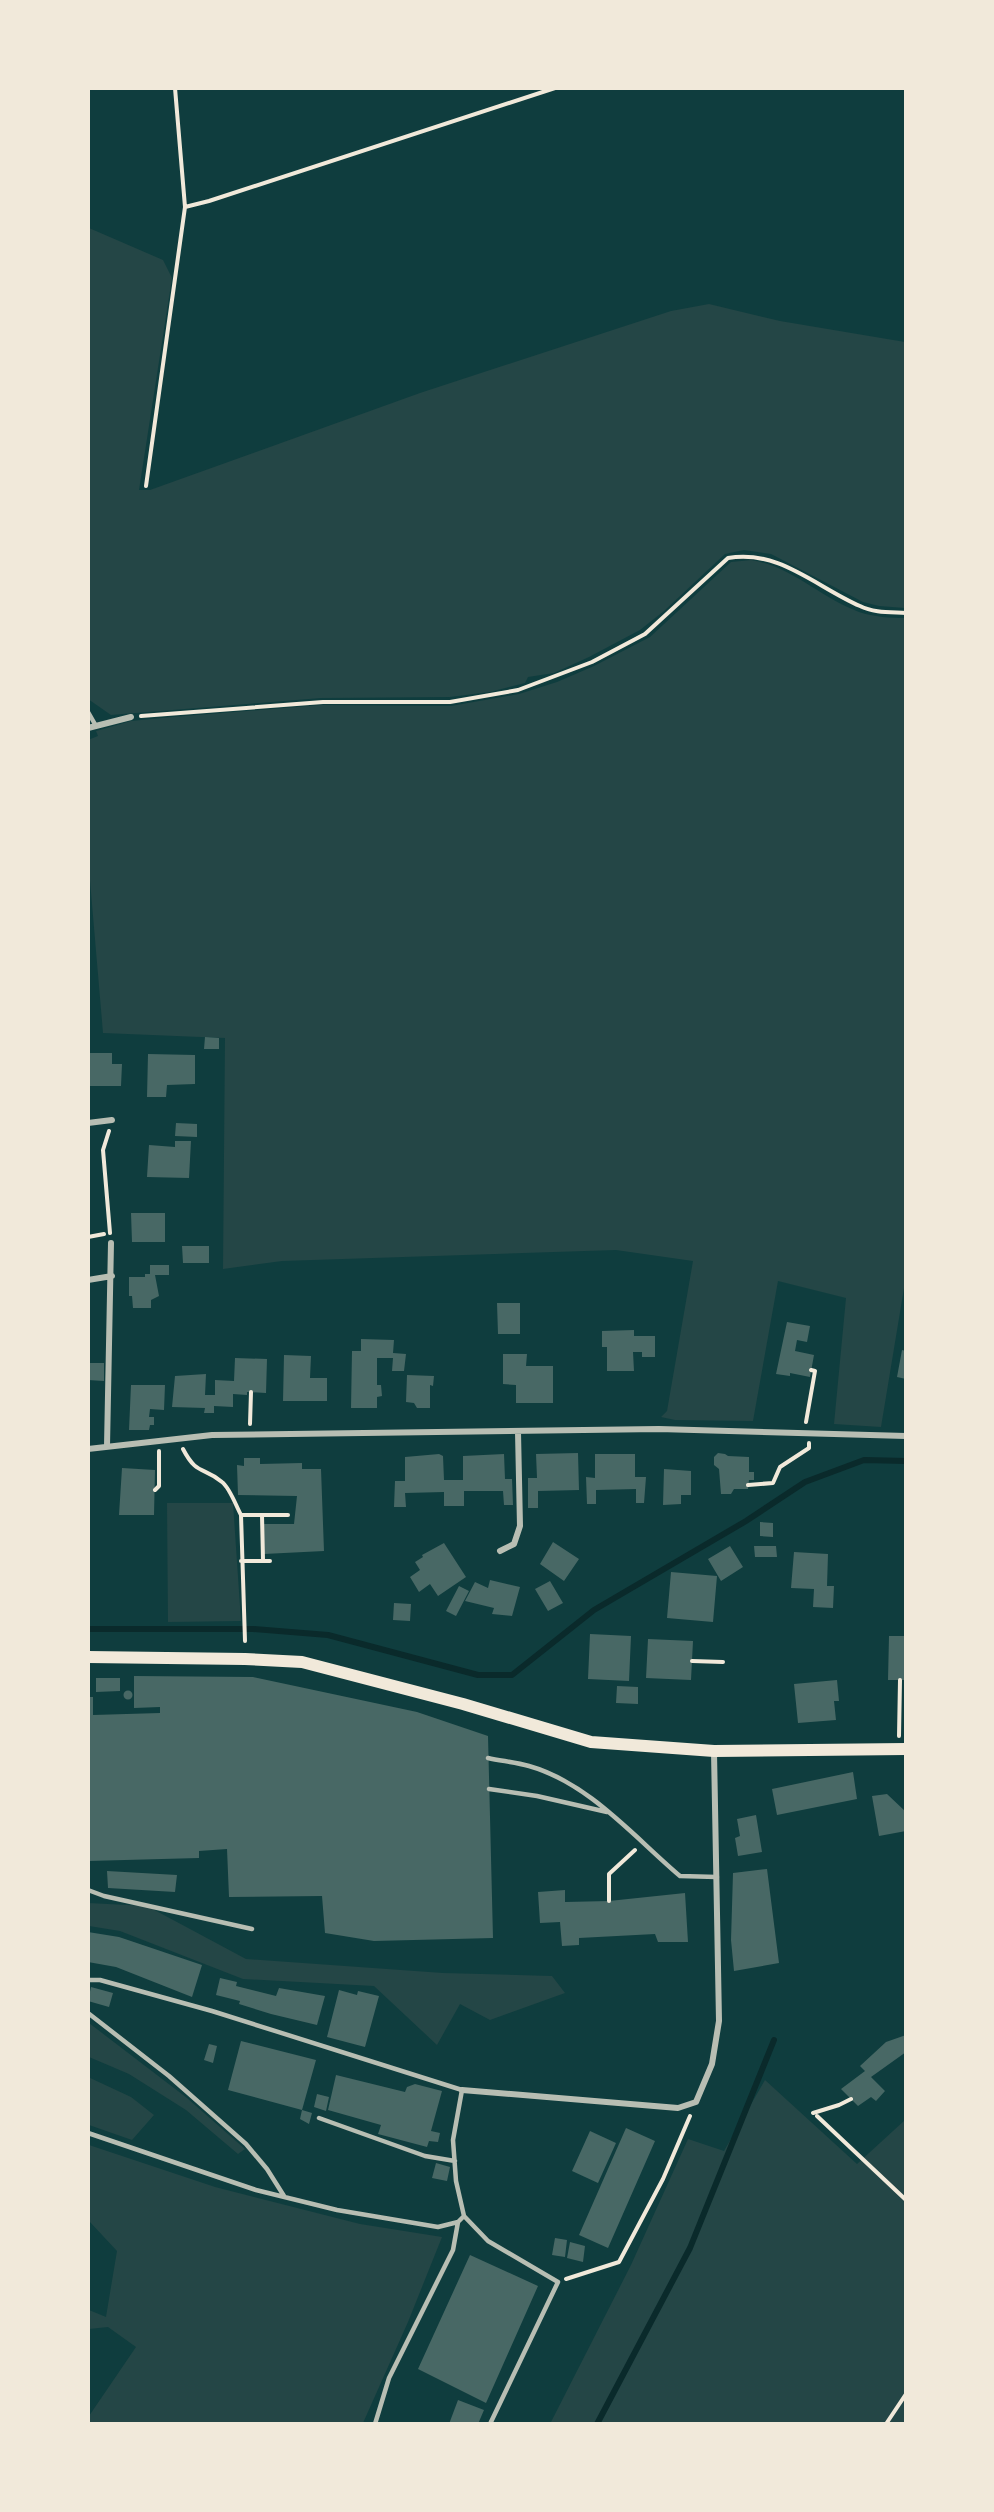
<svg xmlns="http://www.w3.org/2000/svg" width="994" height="2512" viewBox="0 0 994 2512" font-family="'PT Serif',serif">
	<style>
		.green { fill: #244646 }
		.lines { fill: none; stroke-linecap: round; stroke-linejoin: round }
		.stream { stroke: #0a2a2b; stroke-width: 6 }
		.building { fill: #486865 }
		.path { stroke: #f1e9da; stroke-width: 4 }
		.service { stroke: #b8beb3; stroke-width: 4.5 }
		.minor { stroke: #b8beb3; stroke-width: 6 }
		.secondary { stroke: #f1e9da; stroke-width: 12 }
	</style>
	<rect width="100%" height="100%" fill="#0f3d3e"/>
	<!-- green -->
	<path class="green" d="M89 228 163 260 172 278 139 490H150L420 393 671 311 709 304 780 321 905 342V608L879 606 863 602 771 554 744 550 725 554 664 611 640 630 589 657 554 673 528 677 525 683 490 692 450 697 321 698 111 715 88 699Z
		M751 560C791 566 821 598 859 612 874 617 891 618 905 618L906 1276 881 1427 834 1424 846 1298 778 1281 753 1421 675 1420 661 1417 667 1411 693 1261 616 1250 282 1261 223 1269 225 1038 103 1033 89 869 88 740 98 736 96 731 131 721 172 717 322 705 451 706 519 694 557 682 594 666 650 637 731 562Z
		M167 1503H233L241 1621 168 1622Z
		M88 1903 147 1906 246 1959 443 1973 552 1976 565 1993 490 2020 460 2004 437 2045 374 1986 243 1979 120 1931 89 1926Z
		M89 2023 187 2098 245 2149 238 2154 186 2110 129 2074 89 2057Z
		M88 2077 131 2097 154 2115 132 2140 89 2125Z
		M765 2080 857 2164 905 2120V2423L550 2424 631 2265 688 2139 724 2151Z
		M89 2145 215 2187 360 2224 442 2237 408 2322 363 2423H89V2416L136 2347 108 2327 89 2329V2310L106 2317 117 2251 89 2221Z"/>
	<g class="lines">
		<!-- stream -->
		<path class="stream" d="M88 1629H253L328 1635 478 1675H512L594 1610 746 1521 805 1482 864 1460 906 1461
			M597 2424 690 2248 774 2040"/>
	</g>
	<!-- building -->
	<path class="building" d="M205 1037 219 1038V1049H204Z
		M88 1053H112V1064H122L121 1086H88Z
		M148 1054 195 1055V1084L167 1085 166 1097H147Z
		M176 1123 197 1124V1137L175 1136Z
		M175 1141H191L189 1178 147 1177 149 1145 175 1147Z
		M131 1213H165V1242H132Z
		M182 1246H209V1263H183Z
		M150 1265H169V1275H155L159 1296 151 1300V1308H133L132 1296H129V1277H145V1274H150Z
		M497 1303H520V1334H498Z
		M787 1322 810 1326 807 1342 797 1340 795 1351 814 1355 810 1377 790 1373V1376L776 1374Z
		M634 1330V1336H655V1357H642V1352H633L634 1371H607V1347H602V1331Z
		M361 1339 394 1340 393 1353 406 1354 404 1371H392L393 1358H377V1385H381L382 1396 377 1397V1408H351L352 1351H361Z
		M902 1350 906 1351V1379L897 1377Z
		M503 1354H527L526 1366H553V1403H516V1385L503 1384Z
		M284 1355 311 1356 310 1378H327V1401H283Z
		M235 1358 267 1359 266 1393 247 1392V1395L233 1394V1407L214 1406V1413H204L205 1408 172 1407 175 1376 206 1374 205 1395H215V1380L234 1381Z
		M88 1363H104V1381L88 1380Z
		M407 1375 434 1376 433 1386 430 1385V1408H417L414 1403 406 1402Z
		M131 1385H165L164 1410 150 1409 149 1417H154V1425H150L149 1430H129Z
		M578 1453 579 1490 538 1491V1508H528V1478H537L536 1454Z
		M718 1453 725 1454 728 1456 749 1457V1472H754V1480H749L748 1489H734L731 1494H721L719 1469 714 1465V1457Z
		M439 1454 443 1456 444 1480H463V1456L504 1454 505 1479H512L513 1505H504L503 1491H464V1506H444V1492L405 1493 406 1507H394L395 1481H405V1457Z
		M595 1454H635V1477H646L644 1503H636V1489L596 1490V1504H587L586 1477 595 1478Z
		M244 1458H260V1464L302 1463V1469H321L324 1551 264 1554V1524H294L297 1496 238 1495 237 1465 244 1466Z
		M122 1468 155 1470 154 1515H119Z
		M664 1469 691 1471V1495H681V1504L663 1505Z
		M760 1522 773 1523V1537L760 1536Z
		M553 1542 579 1559 564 1581 540 1564Z
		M444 1543 466 1577 438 1596 430 1584 419 1592 410 1577 420 1570 415 1562 423 1557 422 1555Z
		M730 1546 743 1567 721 1581 708 1559Z
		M754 1546H776L777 1557H755Z
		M794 1552 828 1554 827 1586H834L833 1608 813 1607 814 1589 791 1588Z
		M671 1572 717 1576 713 1622 667 1618Z
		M490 1580 520 1587 512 1616 492 1614 494 1608 465 1601 475 1582 488 1588Z
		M550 1581 563 1603 548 1611 535 1589Z
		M459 1586 469 1591 456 1616 446 1611Z
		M394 1603 411 1604 410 1621 393 1620Z
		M590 1634 631 1636 629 1681 588 1679Z
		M889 1636H904L906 1680H888Z
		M648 1639 693 1641 691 1680 646 1678Z
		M134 1676 253 1677 417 1712 488 1736 493 1938 374 1941 325 1933 322 1896 229 1897 227 1849 199 1851V1858L88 1861V1697H93V1715L160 1713V1707L134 1708Z
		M96 1678H120V1691L96 1692Z
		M837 1680 839 1701H834L836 1720 798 1723 794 1684Z
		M617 1686 638 1687V1704L616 1703Z
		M123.5 1695a4.5 4.5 0 1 1 9 0a4.5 4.5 0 1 1-9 0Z
		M853 1772 857 1799 777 1815 772 1789Z
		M887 1794 906 1812V1831L879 1836 872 1796Z
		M756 1815 762 1852 738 1856 735 1838 740 1836 737 1819Z
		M767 1869 779 1963 734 1971 731 1940 733 1873Z
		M107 1871 177 1875 175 1892 108 1888Z
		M565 1890V1902L609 1901 685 1893 688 1942H658L655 1934 579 1938V1945L562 1946 560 1922 540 1923 538 1892Z
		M88 1932 119 1937 202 1965 192 1997 116 1967 88 1962Z
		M220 1978 237 1982 236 1986 276 1996 279 1988 325 1996 317 2025 271 2014 239 2004 240 2001 216 1995Z
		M91 1987 113 1993 109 2007 88 2001Z
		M339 1990 357 1995 358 1991 379 1996 365 2047 327 2037Z
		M906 2035V2052L871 2077 885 2091 876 2101 871 2097 858 2106 841 2089 865 2071 860 2066 886 2042Z
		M241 2041 316 2060 302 2110 228 2090Z
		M209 2044 217 2046 213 2063 204 2060Z
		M336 2075 405 2092 407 2087 415 2084 442 2091 431 2131 440 2133 438 2142 429 2141 427 2147 378 2134 381 2125 328 2110Z
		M317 2094 329 2097 326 2111 314 2107Z
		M302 2110 312 2113 309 2124 300 2119Z
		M626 2128 655 2141 608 2248 579 2235Z
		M590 2131 616 2143 598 2183 572 2171Z
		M436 2163 450 2167 447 2181 432 2178Z
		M555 2238 567 2240 565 2257 552 2255Z
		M570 2242 585 2246 583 2262 567 2258Z
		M470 2255 538 2286 486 2403 418 2369Z
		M458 2400 484 2410 478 2424H449Z"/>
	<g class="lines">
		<!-- path -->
		<path class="path" d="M185 207 209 201 555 88
			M146 486 185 207 175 88
			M141 716 323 702H450L518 690 592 662 645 634 728 558C779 549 816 587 860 606 874 613 890 612 906 613
			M109 1131 103 1150 110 1233
			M88 1237 104 1234
			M806 1422 815 1371 811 1370
			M250 1424 251 1392
			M183 1449C197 1476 203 1466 222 1482 230 1488 236 1506 241 1515
			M748 1485 773 1483 780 1467 809 1448V1443
			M155 1490 159 1486V1451
			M262 1515 263 1560
			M241 1561H270
			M245 1641 241 1515H288
			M692 1661 723 1662
			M899 1736 900 1680
			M609 1901V1874L635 1850
			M813 2113 839 2105 851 2099
			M817 2116 906 2200
			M566 2279 619 2262 663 2179 690 2116
			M886 2424 906 2394"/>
		<!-- service -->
		<path class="service" d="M88 712 96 726
			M488 1758C501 1761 515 1762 529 1766 589 1783 634 1837 680 1876L717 1877
			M489 1789 537 1796 607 1812
			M88 1890 104 1896 252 1929
			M88 1980H100L212 2011 462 2090 453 2140 456 2181 464 2216 488 2241 558 2282 490 2424
			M88 2013 169 2076 246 2144 267 2169 284 2196
			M319 2118 425 2156 455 2161
			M88 2133 256 2190 337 2210 438 2227 458 2222 464 2216
			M375 2424 389 2378 453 2250 458 2222"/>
		<!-- minor -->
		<path class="minor" d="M88 728 131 717
			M88 1123 112 1120
			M88 1280 112 1276
			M107 1446 111 1243
			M88 1449 212 1435 659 1429 906 1436
			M500 1551 514 1544 520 1526 518 1432
			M462 2090 678 2108 696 2102 712 2064 719 2021 714 1752"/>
		<!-- secondary -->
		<path class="secondary" d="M88 1657 245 1659 302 1662 463 1704 591 1742 714 1751 906 1749"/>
	</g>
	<!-- border -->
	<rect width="994" height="2512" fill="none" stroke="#f1e9da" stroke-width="180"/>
</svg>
